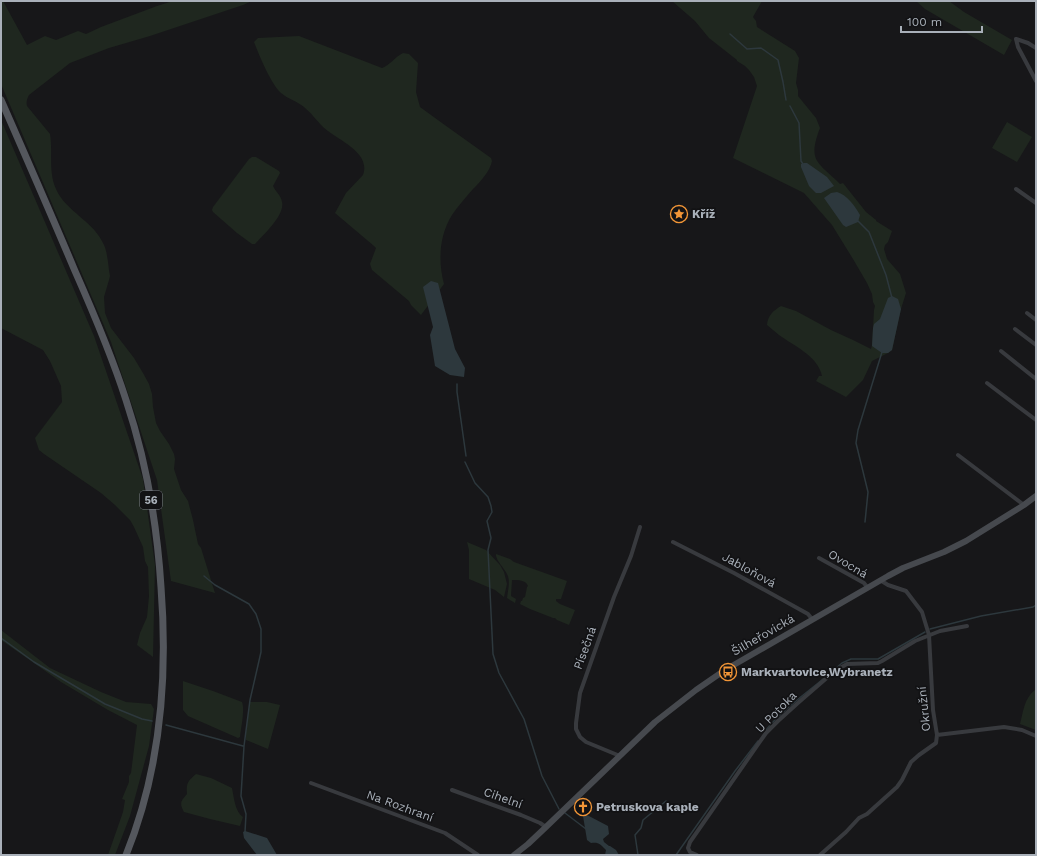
<svg xmlns="http://www.w3.org/2000/svg" width="1037" height="856" viewBox="0 0 1037 856" font-family="'Work Sans',sans-serif">
	<style>
		.green { fill: #1f271f }
		.water { fill: #2d383d }
		.lines { fill: none; stroke-linecap: round; stroke-linejoin: round }
		.stream { stroke: #2d383d; stroke-width: 1.5 }
		.street { stroke: #383a3e; stroke-width: 4 }
		.secondary { stroke: #46494e; stroke-width: 6 }
		.primary { stroke: #54575d; stroke-width: 7 }
		.labels { text-anchor: middle; stroke-width: 3.5; stroke-linejoin: round; paint-order: stroke }
		.shield { fill: #121214; stroke: #7c8188; stroke-width: 1 }
		.shield-label { font-size: 11px; font-weight: bold; fill: #a9b0b9 }
		.poi-label { font-size: 12px; font-weight: bold; fill: #a9b0b9; stroke: #121214; text-anchor: start }
		.street-label { font-size: 12px; fill: #a9b0b9; stroke: #121214 }
	</style>
	<rect width="100%" height="100%" fill="#171719"/>
	<!-- green -->
	<path class="green" d="M1 1H3L27 45 45 36 56 40 78 31 86 34 101 27 157 6 173 1H252L243 5 150 36 109 48 70 63 29 95C27 99 26 102 27 106L50 134C53 152 48 172 56 189 66 212 94 221 104 245 108 254 108 266 110 276L109 280 104 297 105 313 111 328 134 358 143 373 149 384 152 394 153 407 156 423 160 431 169 444 174 454 175 459 174 469 181 490 188 501 193 520 198 544 201 548 215 593 171 581 157 480 111 342 85 281 1 84Z
		M672 1H762L753 17 756 21 757 27 795 51 799 58 796 83 798 90V96L816 118 820 128C807 162 818 162 840 184L843 183 866 212 876 220V221L892 231 888 242 885 245 884 249 887 259 900 274 906 293 901 309 892 350 888 353 872 361 863 380 846 397 816 381 819 376H822C818 356 794 346 779 335 775 332 771 328 767 325 768 315 773 311 781 306L796 311 831 330 853 340 871 349 872 345 874 310 875 306 873 302 872 294 867 283 853 259 832 225 804 193 733 158 757 86 754 77 749 70 745 66 737 61V60L709 38 695 21Z
		M916 1H949L964 12 1012 40 1004 55 925 9Z
		M299 36 382 68C390 65 395 57 403 53L409 54 418 63 416 92 420 107 442 123 491 158 492 161C490 171 481 181 473 189 466 197 458 206 452 215 439 236 438 261 444 284L421 315 411 305 409 301 372 270 370 264 376 248 374 246 335 213 346 193 363 175C371 154 341 141 328 131 322 127 318 121 313 116 311 113 307 110 304 107 297 101 288 99 281 93 271 84 259 55 254 42L258 38Z
		M1 120 94 336 143 479 155 565 153 657 137 645 140 633 147 617 149 596 148 567 145 561 143 547 134 527 130 520 115 505 101 493 44 454 39 450 35 438 62 402 61 386 50 361 43 350 1 328Z
		M1007 122 1032 137 1017 162 992 148Z
		M252 157H256L279 171 280 173 273 186C275 191 281 195 282 202 285 215 264 234 255 244H252L237 233 213 212 212 210 213 207 249 159Z
		M467 542 486 550 500 565 504 572 507 584 504 597 495 590 469 579V550Z
		M496 554 510 559 514 562 567 581 561 599H556V601L560 604 575 610 569 625 557 620 555 618H553L530 609 520 604 521 601H522L523 598 525 597 527 587 528 586C526 580 518 580 512 580L511 596 516 599 515 603 507 598C508 590 510 583 508 576 505 569 495 560 496 554Z
		M1 630 50 668 101 692 126 702 151 704 154 709 149 746 130 816 115 855H108L123 812 125 800 122 799 129 782V776L131 773 137 725 108 710 61 682 1 640Z
		M183 681 213 691 242 702C245 710 241 727 240 737L238 738 188 716 183 710Z
		M1035 690H1036V730L1020 724C1023 713 1024 698 1035 690Z
		M250 702H267L280 705 268 749 246 740V731Z
		M196 774 211 778 232 788C234 798 235 812 243 817L240 826 210 819 184 812C179 803 181 801 187 794 186 783 188 781 196 774Z"/>
	<!-- water -->
	<path class="water" d="M804 163H807L827 177 834 186 821 193H816L809 186 801 167V164Z
		M837 192C847 195 855 206 860 215L858 222 846 227 843 225 824 198 831 193Z
		M431 281 438 283 455 349 465 368 464 377 450 375 435 366 430 335 433 327 423 287Z
		M892 296 898 299 901 309 892 350 888 353H882L872 346 873 328 874 324 880 319 888 298Z
		M587 815 608 826 609 834 603 839 604 842 609 846H610L616 850 619 855H605L606 850C600 844 599 842 591 843L587 840 583 816Z
		M245 831 267 838 277 855H257L244 838 243 832Z"/>
	<g class="lines">
		<!-- stream -->
		<path class="stream" d="M730 34 747 49 761 48 778 60 783 82 786 100
			M790 106 799 123 801 161 803 164
			M858 221 869 232 886 275 892 298
			M457 384V392L466 456
			M465 462 475 483 488 497 491 506 492 512 487 521 491 538 488 550 493 654 499 673 524 719 542 776 559 809
			M865 522 868 492 856 443 858 430 882 352
			M204 576 215 585 249 604 256 614 261 629V652L250 700 244 746 241 796 246 814 245 832
			M930 629 981 616 1033 607 1036 605
			M1 638 34 662 105 704 142 719 152 721
			M830 673 842 663 851 659H878L925 632
			M166 725 243 746
			M766 730C782 710 804 695 823 679
			M565 813 586 829
			M638 855 635 835 641 828 643 820 666 801
			M676 855 735 771 758 741"/>
		<!-- street -->
		<path class="street" d="M1016 39 1018 47 1036 81
			M1016 39 1028 43 1036 48
			M1016 189 1036 203
			M1027 313 1036 320
			M1015 329 1036 345
			M1001 351 1036 379
			M987 383 1036 420
			M958 455 1024 505
			M673 542 734 573 808 614 812 619
			M819 558 864 583 867 587
			M937 735 1004 727 1022 730 1036 736
			M620 756 586 742 580 737 576 729V723L580 693 614 597 631 556 640 527
			M311 783 445 833 478 855
			M452 790 521 815 540 823 546 827
			M697 855 690 852 688 848 690 842 766 733 778 721 799 702 829 676 840 668 847 664 878 663 882 661 915 641 940 631 967 626
			M820 855 846 832 859 818 867 814 897 787 902 780 911 762 919 755 936 743 937 735 933 710 929 635 922 612 906 591 888 585 880 580"/>
		<!-- secondary -->
		<path class="secondary" d="M514 855 528 844 546 827 655 722 696 690 725 670 888 576 903 568 944 552 966 541 1024 505 1036 496"/>
		<!-- primary -->
		<path class="primary" d="M1 100C26 157 51 214 75 271 94 314 112 356 126 400 146 460 157 523 161 587 168 678 161 769 126 855"/>
	</g>
	<!-- icons -->
	<defs>
		<g id="sight-ring" transform="scale(0.9)"><circle r="9.5" fill="#121214" stroke="#f19537" stroke-width="1.5"/><path d="M0-6L1.8-2.2L6-1.7L2.9 1.2L3.7 5.4L0 3.3L-3.7 5.4L-2.9 1.2L-6-1.7L-1.8-2.2Z" fill="#f19537"/></g>
		<g id="bus-ring" transform="scale(0.9)"><circle r="9.5" fill="#121214" stroke="#f19537" stroke-width="1.5"/><path d="M-5-6H5V4H4V6H2V4H-2V6H-4V4H-5ZM-3.5-4V0h7V-4ZM-3.5 1.2v1.5H-2V1.2ZM2 1.2v1.5H3.5V1.2Z" fill="#f19537"/></g>
		<g id="church-ring" transform="scale(0.9)"><circle r="9.5" fill="#121214" stroke="#f19537" stroke-width="1.5"/><path d="M-1.2-6h2.4v3.5h3.3v2.4h-3.3V6h-2.4V-.1h-3.3v-2.4h3.3Z" fill="#f19537"/></g>
	</defs>
	<g fill-rule="evenodd">
		<use href="#sight-ring" x="679" y="214"/>
		<use href="#bus-ring" x="728" y="672"/>
		<use href="#church-ring" x="583" y="807"/>
	</g>
	<g class="labels">
		<!-- shield labels -->
		<rect class="shield" x="140" y="491" width="22" height="18" rx="3"/>
		<g class="shield-label">
			<text x="151" y="504">56</text>
		</g>
		<!-- poi labels -->
		<g class="poi-label">
			<text x="692" y="218">Kříž</text>
			<text x="741" y="676">Markvartovice,Wybranetz</text>
			<text x="596" y="811">Petruskova kaple</text>
		</g>
		<!-- street labels -->
		<g class="street-label">
			<text transform="translate(848 564) rotate(31)" y="4">Ovocná</text>
			<text transform="translate(749 570) rotate(29)" y="4">Jabloňová</text>
			<text transform="translate(763 635) rotate(-30)" y="4">Šilheřovická</text>
			<text transform="translate(585 648) rotate(-70)" y="4">Písečná</text>
			<text transform="translate(924 709) rotate(-96)" y="4">Okružní</text>
			<text transform="translate(776 712) rotate(-45)" y="4">U Potoka</text>
			<text transform="translate(503 798) rotate(20)" y="4">Cihelní</text>
			<text transform="translate(400 806) rotate(20)" y="4">Na Rozhraní</text>
		</g>
	</g>
	<!-- border -->
	<rect width="1037" height="856" fill="none" stroke="#a9b0b9" stroke-width="4"/>
	<!-- scale -->
	<path d="M901 26v6h81v-6" fill="none" stroke="#a9b0b9" stroke-width="2"/>
	<text x="907" y="26" font-size="12" fill="#a9b0b9" stroke="#121214" stroke-width="3" paint-order="stroke">100 m</text>
</svg>
